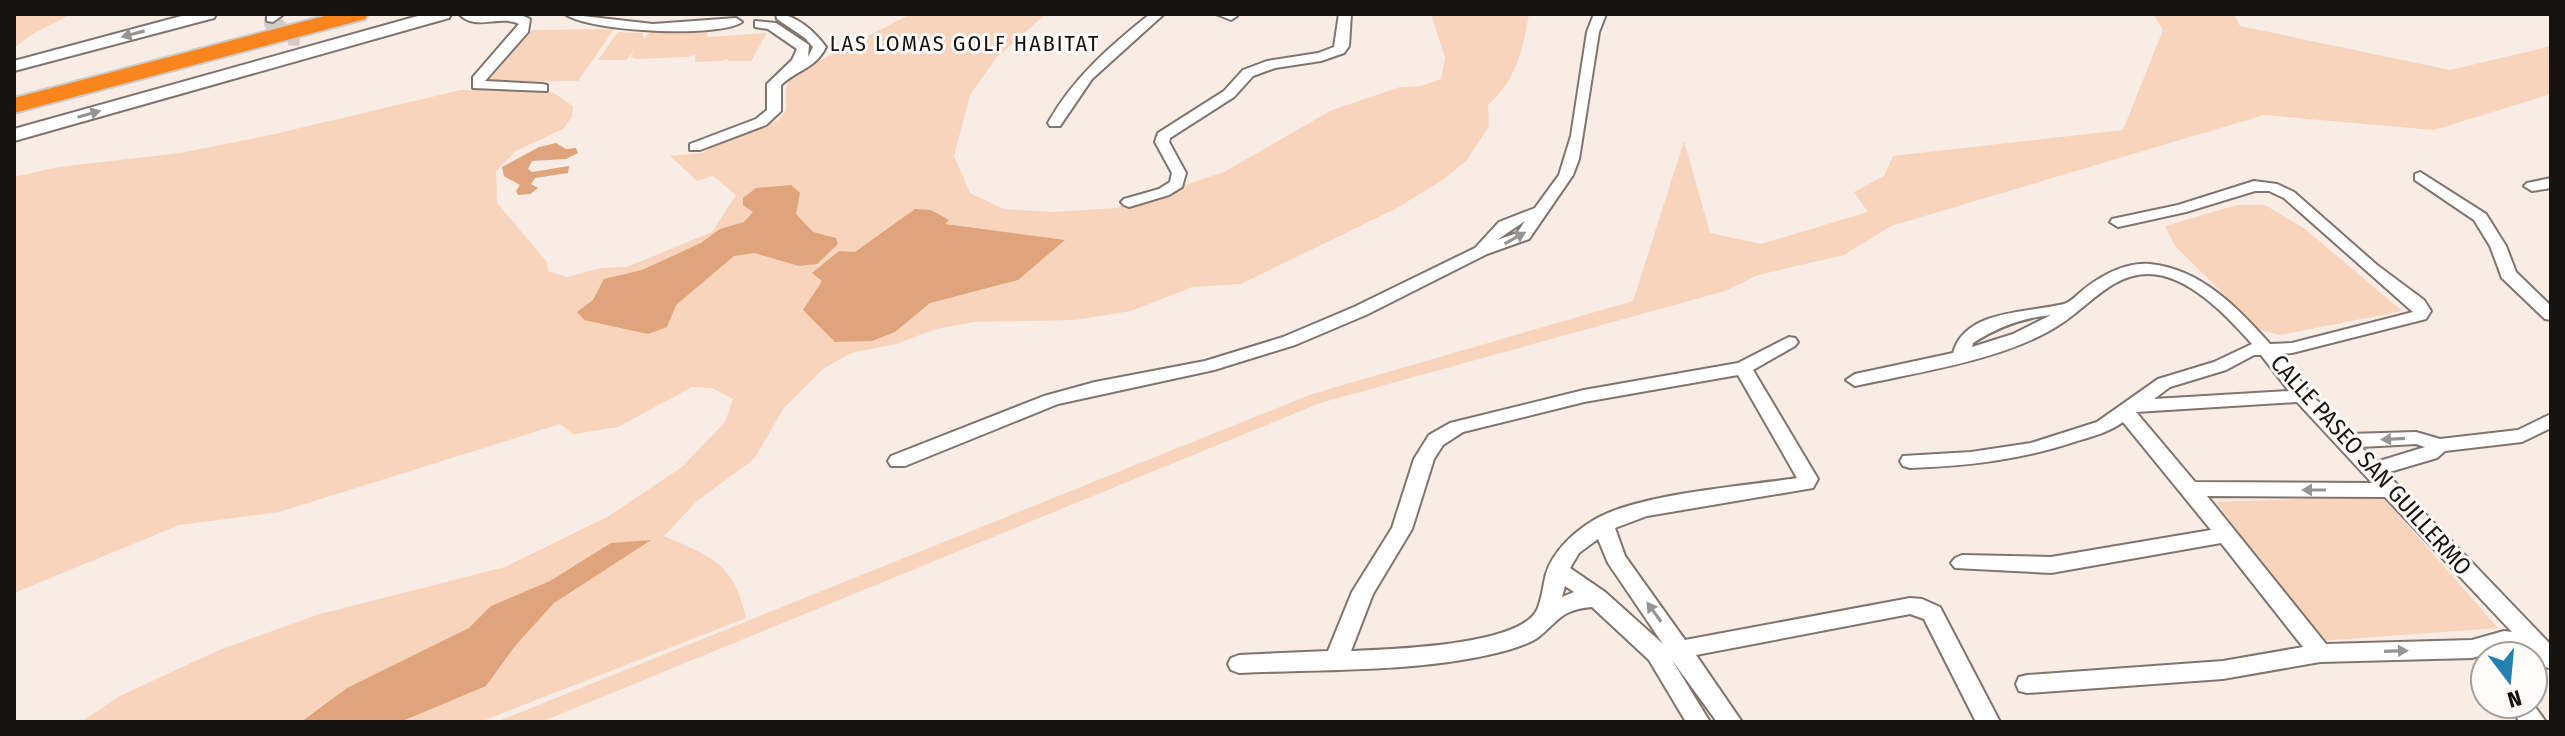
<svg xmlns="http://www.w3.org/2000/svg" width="2565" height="736" viewBox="0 0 2565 736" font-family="'Fira Sans Condensed',sans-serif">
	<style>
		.green { fill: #f8d4bd }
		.water { fill: #dfa47c }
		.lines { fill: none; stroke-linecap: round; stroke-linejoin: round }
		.secondary-tunnel { stroke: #d6cbc5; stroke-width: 18; stroke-dasharray: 18 9; stroke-linecap: butt }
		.minor-casing { stroke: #7f756e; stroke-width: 4 }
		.secondary-casing { stroke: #7f756e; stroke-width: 4 }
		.motorway-casing { stroke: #cccbcb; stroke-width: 4 }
		.minor { fill: #fff; fill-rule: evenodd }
		.secondary { fill: #fff; fill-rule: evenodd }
		.motorway { fill: #fa851c; fill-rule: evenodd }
		.oneway { fill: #979594 }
		.labels { text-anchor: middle; stroke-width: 6; stroke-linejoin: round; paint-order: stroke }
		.far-neighbourhood-label { font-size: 22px; letter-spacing: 2px; fill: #171311; stroke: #fefcfa }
		.street-label { font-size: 24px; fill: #171311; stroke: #fefcfa }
	</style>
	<rect width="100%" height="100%" fill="#f8ece5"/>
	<!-- green -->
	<path class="green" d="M14 14H71L31 35 14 48Z
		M911 14H1046L996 58 970 95 954 156 970 193 1004 209 1054 212 1116 208 1224 172 1332 110 1400 87 1421 86 1441 79 1445 58 1431 14H1529C1523 49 1516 81 1488 105L1489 126 1467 160 1444 179 1397 208 1241 284 1192 287 1131 311 1075 320 974 322 936 329 896 344 851 353 823 369 784 408 754 459 697 501 664 536C712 557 734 563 746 618L480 722H81L120 696 219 650 320 614 505 567 609 516 682 467 725 422 733 399 712 388 692 387 618 427 573 434 560 424 279 512 179 525 14 593V177L59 167 180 153 266 136 461 90H536L554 93 573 106 572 117 563 129 516 151 496 171 497 203 547 262 548 271 567 277 601 268 627 267 712 232 736 195 713 176 697 181 670 156 702 153 721 140 779 120 786 110V89L789 80 797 72Z
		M2153 14H2234L2240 26 2450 70 2551 46V94L2434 130 2264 115 1891 226 1844 255 1758 275 1725 291 1320 403 541 722H496L1312 394 1633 301 1684 141 1710 233 1761 244 1868 212 1854 192 1884 176 1893 156 2123 130 2163 30Z
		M614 29 578 81 494 82 490 79 532 30Z
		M708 30 707 37 767 33 751 61H729L727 58 722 61 695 62 696 54 688 57 636 59 631 57 635 50 626 60H598L618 32 643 33V39L651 31Z
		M2237 205H2265L2305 229 2402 311 2280 335 2260 330 2175 246 2165 226Z
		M2382 496 2498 628 2319 641 2216 502Z"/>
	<!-- water -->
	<path class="water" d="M556 143 566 149 576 148 578 153 566 159 532 161 528 169 532 172 569 166 568 173 535 178 531 184 538 188 530 194 518 195 516 191 520 185 504 176 502 167 539 147Z
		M791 185 800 193 796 214 813 232 836 238 838 244 817 264 799 266 754 253 734 256 676 305 667 327 648 334 584 320 577 312 593 300 604 279 642 270 701 243 720 229 744 222 753 212 743 205V198L756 188Z
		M915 209 931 210 949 220 945 224 1065 240 1018 280 930 303 895 332 872 341 835 342 803 310 822 281 812 273 839 251 855 252Z
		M651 540 554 603 515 646 486 686 400 722H301L347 688 469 628 491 606 550 581 611 543Z"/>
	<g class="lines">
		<!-- secondary-tunnel -->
		<path class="secondary-tunnel" d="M273 17V23L286 36 300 37"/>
		<!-- minor casing -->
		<g class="minor-casing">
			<path id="minor" d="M459 14H519L530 19 528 32 485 81 542 84 547 85V91L473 88V77L519 24C498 14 477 32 459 14Z
				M565 14 653 24 736 18 742 22C720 38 589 32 565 14Z
				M776 14C796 14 815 32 826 47 815 69 798 69 781 85V111L766 125 700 150H690V144L756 119 767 110V84L792 60 797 49 768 29 755 27V21L776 23 809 45 808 57 813 47 805 38 777 19Z
				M1150 14H1164L1092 79 1060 126H1050L1048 123C1073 78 1110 46 1150 14Z
				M1216 14H1236L1237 16 1231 20Z
				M1339 14H1351L1349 46 1344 53 1321 61 1275 68 1253 76 1234 97 1170 138 1169 142 1186 173 1182 187 1169 195 1129 207 1124 205 1121 202 1124 199 1159 189 1170 182 1172 173 1155 142 1158 133 1224 91 1243 70 1267 61 1318 53 1334 47Z
				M1594 14H1606L1599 32 1579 159 1573 175 1529 239 1487 254 1366 315 1295 345 1214 370 1058 404 905 466H891L888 461 891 456 1044 396 1095 382 1205 361 1283 337 1354 307 1475 248 1499 222 1535 208 1559 175 1571 136 1587 32ZM1525 221 1517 233 1497 240Z
				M2420 172 2486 214 2506 246 2516 272 2551 306V320L2545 319 2502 278 2490 246 2474 220 2415 180V174Z
				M2551 178V188L2532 191 2524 186 2527 183Z
				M2254 181 2277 184 2294 192 2377 265 2424 300 2431 311 2426 319 2292 353 2279 354 2309 392 2349 434 2416 432 2440 439 2518 430 2551 414V428L2522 442 2445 451 2437 458 2386 473 2551 645V669L2543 666 2530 653 2504 649 2472 658 2320 662 2223 679 2027 693 2019 691 2016 684 2019 677 2027 675 2223 661 2303 647 2221 543 2051 573 1955 568 1951 563 1955 558 1962 555 2051 557 2211 530 2123 422C2109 432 2094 436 2077 441 2021 460 1968 466 1910 468L1903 466 1900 461 1903 456 1971 452 2031 443 2097 422 2158 379 2214 362 2252 344C2227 316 2188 274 2148 274 2111 274 2087 308 2059 325 2005 360 1918 372 1855 386L1846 380 1855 374 1953 353C1965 309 2028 313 2064 304 2071 302 2077 295 2083 290 2102 275 2126 262 2150 264 2201 269 2238 308 2270 344L2292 343 2413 312 2284 198 2269 191H2255L2186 212 2118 227 2110 222 2112 219 2178 205ZM2051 315 2013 334 1972 347 1973 343C1998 327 2022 318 2051 315ZM2254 355H2261L2289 391 2154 399 2170 387 2226 370ZM2297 402 2372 483 2195 482 2136 412ZM2416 444 2425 447 2376 462 2361 447ZM2207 496 2385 497 2512 632 2504 631 2472 640 2326 644Z
				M1789 337 1795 338 1798 342 1795 346 1753 370 1818 479 1813 488 1647 516 1615 528 1625 556 1685 640 1910 598 1922 599 1940 607 2000 722H1976L1924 619 1910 614 1696 655 1742 722H1717L1672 660 1710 722H1686L1649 660 1592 607C1562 610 1561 618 1541 635 1534 642 1518 647 1508 650 1425 673 1325 669 1239 673L1231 670 1228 664 1231 658 1239 655 1328 651 1352 592 1392 528 1414 459 1429 435 1450 423 1584 390 1738 363ZM1738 375 1797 478C1745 486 1636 494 1594 520 1574 532 1553 551 1546 574 1543 585 1542 599 1537 610 1519 646 1390 649 1351 651L1373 594 1412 529 1434 459 1443 445 1463 432 1584 402ZM1598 539 1608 563 1663 644 1605 592 1570 568 1579 553ZM1565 586 1574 592 1562 597Z
				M2507 704H2533L2546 722H2520Z"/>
		</g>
		<!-- secondary casing -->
		<g class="secondary-casing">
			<path id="secondary" d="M189 14H216L214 18 14 71V61Z
				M267 14H284L273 22 267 21Z
				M425 14H451L449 18 14 141V129Z"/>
		</g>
		<!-- motorway casing -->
		<g class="motorway-casing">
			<path id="motorway" d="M332 14H368L365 19 14 113V98Z"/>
		</g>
		<!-- minor -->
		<use href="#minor" class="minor"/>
		<!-- secondary -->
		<use href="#secondary" class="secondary"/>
		<!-- motorway -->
		<use href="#motorway" class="motorway"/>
	</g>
	<!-- one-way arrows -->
	<defs><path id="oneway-solid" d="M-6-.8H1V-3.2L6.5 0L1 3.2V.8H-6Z" transform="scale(2)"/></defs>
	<g class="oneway">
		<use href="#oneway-solid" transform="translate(133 34) rotate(165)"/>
		<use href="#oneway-solid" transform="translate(89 114) rotate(-16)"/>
		<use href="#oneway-solid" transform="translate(1515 238) rotate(-29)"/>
		<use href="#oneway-solid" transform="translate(2393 439) rotate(177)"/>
		<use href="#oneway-solid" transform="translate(2314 490) rotate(-180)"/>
		<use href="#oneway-solid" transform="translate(1654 612) rotate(-126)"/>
		<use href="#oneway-solid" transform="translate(2396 651) rotate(-2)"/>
	</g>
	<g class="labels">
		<!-- far-neighbourhood labels -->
		<g class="far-neighbourhood-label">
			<text x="965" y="51">LAS LOMAS GOLF HABITAT</text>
		</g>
		<!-- street labels -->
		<g class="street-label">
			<text transform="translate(2371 465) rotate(48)" y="8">CALLE PASEO SAN GUILLERMO</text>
		</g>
	</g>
	<!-- border -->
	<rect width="2565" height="736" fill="none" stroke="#171311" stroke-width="32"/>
	<!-- north arrow -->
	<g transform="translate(2509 680) rotate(164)"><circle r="38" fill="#fefcfa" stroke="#a29f9d" stroke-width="2"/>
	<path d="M0-6L14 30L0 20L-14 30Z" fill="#2482ae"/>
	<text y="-12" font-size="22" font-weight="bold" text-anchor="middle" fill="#171311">N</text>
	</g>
</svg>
